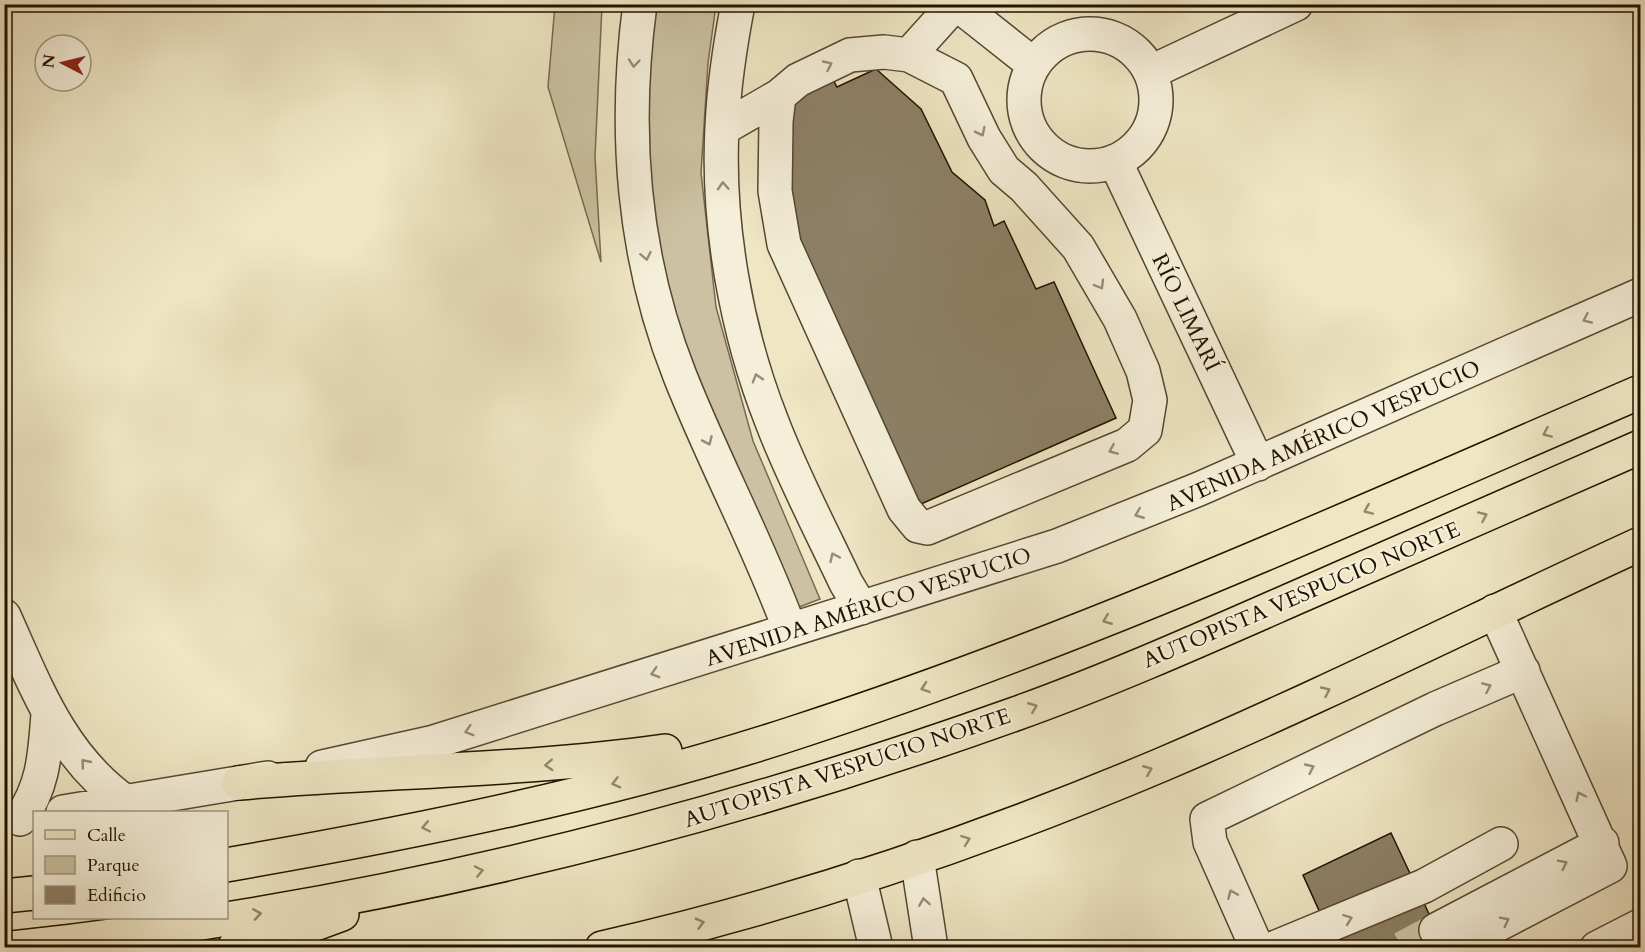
<svg xmlns="http://www.w3.org/2000/svg" width="1645" height="952" viewBox="0 0 1645 952" font-family="Cardo,serif">
	<style>
		.green { fill: #ccc2a3; stroke: #776a52; stroke-width: 1.5 }
		.building { fill: #8d8066; stroke: #221200; stroke-width: 1.5 }
		.lines { fill: none; stroke-linecap: round; stroke-linejoin: round }
		.minor-tunnel { stroke: #d0c6a7; stroke-width: 33; stroke-dasharray: 33 16; stroke-linecap: butt }
		.minor-casing { stroke: #554731; stroke-width: 36 }
		.major-casing { stroke: #221200; stroke-width: 36 }
		.highway-casing { stroke: #221200; stroke-width: 36 }
		.minor { stroke: #f5efd9; stroke-width: 33 }
		.major { stroke: #efe6c4; stroke-width: 33 }
		.highway { stroke: #efe6c4; stroke-width: 33 }
		.oneway { stroke: #968c77 }
		.oneway2 { stroke: #93876c }
		.labels { text-anchor: middle; stroke-width: 4.5; stroke-linejoin: round; paint-order: stroke }
		.street-label { font-size: 22px; fill: #221200; stroke: #f5efd9 }
	</style>
	<rect width="100%" height="100%" fill="#efe6c4"/>
	<filter id="stains"><feTurbulence type="fractalNoise" baseFrequency=".00333" numOctaves="4"/><feColorMatrix values="0 0 0 0 .2 0 0 0 0 .09 0 0 0 0 .02 0 0 0 .5 -.17"/></filter>
	<radialGradient id="worn" r=".72"><stop offset=".6" stop-color="#630" stop-opacity="0"/><stop offset="1" stop-color="#630" stop-opacity=".3"/></radialGradient>
	<!-- green -->
	<path class="green" d="M555 5H602L595 157 601 262 548 87Z
		M649 5H716L708 63 701 173 716 307 753 441 820 599 794 609 684 351 660 267 639 160Z"/>
	<!-- building -->
	<path class="building" d="M876 69 921 109 952 172 985 200 994 226 1004 221 1036 289 1054 282 1116 418 912 508 785 216 779 101 830 74 837 87Z
		M1391 833 1445 948H1336L1303 875Z"/>
	<g class="lines">
		<!-- minor-tunnel -->
		<path class="minor-tunnel" d="M1402 948 1436 930"/>
		<!-- minor casing -->
		<g class="minor-casing">
			<path id="minor" d="M640 4C623 130 633 258 680 376 714 462 758 543 790 630
				M738 4C730 45 724 85 722 127 717 224 736 331 772 422 793 477 821 530 846 583L861 608
				M957 4 1034 65
				M1024 100a66 66 0 1 1 132 0a66 66 0 1 1-132 0Z
				M909 55 955 4
				M1151 72 1296 4
				M722 129 779 96 798 80 850 55 884 52 909 55 956 79 984 138 1004 170 1024 187 1078 247 1120 319 1143 371 1150 400 1145 430 1127 445 927 528 918 526 904 509 784 244 775 191 776 121 779 96
				M1115 161 1258 464
				M4 616C36 687 61 757 127 803
				M322 767 434 742 1057 546 1199 489 1640 295
				M63 812 268 778
				M20 819C44 786 45 753 48 714
				M917 857 931 948
				M859 876 876 948
				M1436 930 1602 843
				M1257 948 1210 842 1207 819 1435 709 1523 671
				M1274 948 1424 886 1501 844
				M1453 948 1610 866 1495 611
				M1597 948 1640 926"/>
		</g>
		<!-- major casing -->
		<g class="major-casing">
			<path id="major" d="M602 948C793 905 981 841 1161 765 1323 696 1481 617 1640 544"/>
		</g>
		<!-- highway casing -->
		<g class="highway-casing">
			<path id="highway" d="M239 783C381 771 523 771 665 751
				M226 865C416 832 615 792 797 732 1086 638 1362 512 1640 392
				M4 896 34 893
				M12 948C355 911 691 830 1015 714 1110 680 1202 639 1293 599 1409 548 1525 498 1640 447
				M234 948 277 938 342 914"/>
		</g>
		<!-- minor -->
		<use href="#minor" class="minor"/>
		<!-- major -->
		<use href="#major" class="major"/>
		<!-- highway -->
		<use href="#highway" class="highway"/>
	</g>
	<!-- one-way arrows -->
	<defs><path id="oneway-chevron" d="M-2-3.5L2.5 0L-2 3.5" fill="none" stroke-width="1.6" stroke-linecap="round" stroke-linejoin="round" transform="scale(1.5)"/></defs>
	<g class="oneway">
		<use href="#oneway-chevron" transform="translate(634 63) rotate(95)"/>
		<use href="#oneway-chevron" transform="translate(828 65) rotate(-25)"/>
		<use href="#oneway-chevron" transform="translate(981 132) rotate(64)"/>
		<use href="#oneway-chevron" transform="translate(723 186) rotate(-93)"/>
		<use href="#oneway-chevron" transform="translate(646 256) rotate(78)"/>
		<use href="#oneway-chevron" transform="translate(1100 285) rotate(60)"/>
		<use href="#oneway-chevron" transform="translate(1587 319) rotate(156)"/>
		<use href="#oneway-chevron" transform="translate(757 378) rotate(-107)"/>
		<use href="#oneway-chevron" transform="translate(708 441) rotate(66)"/>
		<use href="#oneway-chevron" transform="translate(1113 450) rotate(157)"/>
		<use href="#oneway-chevron" transform="translate(1139 514) rotate(158)"/>
		<use href="#oneway-chevron" transform="translate(834 557) rotate(-115)"/>
		<use href="#oneway-chevron" transform="translate(655 673) rotate(163)"/>
		<use href="#oneway-chevron" transform="translate(1487 687) rotate(-23)"/>
		<use href="#oneway-chevron" transform="translate(469 731) rotate(163)"/>
		<use href="#oneway-chevron" transform="translate(85 763) rotate(-129)"/>
		<use href="#oneway-chevron" transform="translate(1310 768) rotate(-25)"/>
		<use href="#oneway-chevron" transform="translate(1580 796) rotate(-115)"/>
		<use href="#oneway-chevron" transform="translate(1563 864) rotate(-27)"/>
		<use href="#oneway-chevron" transform="translate(1232 894) rotate(-113)"/>
		<use href="#oneway-chevron" transform="translate(924 902) rotate(-99)"/>
		<use href="#oneway-chevron" transform="translate(1348 919) rotate(-21)"/>
		<use href="#oneway-chevron" transform="translate(1505 921) rotate(-27)"/>
	</g>
	<g class="oneway2">
		<use href="#oneway-chevron" transform="translate(1547 433) rotate(156)"/>
		<use href="#oneway-chevron" transform="translate(1368 510) rotate(157)"/>
		<use href="#oneway-chevron" transform="translate(1483 516) rotate(-24)"/>
		<use href="#oneway-chevron" transform="translate(1107 620) rotate(158)"/>
		<use href="#oneway-chevron" transform="translate(925 688) rotate(161)"/>
		<use href="#oneway-chevron" transform="translate(1326 691) rotate(-25)"/>
		<use href="#oneway-chevron" transform="translate(1033 707) rotate(-22)"/>
		<use href="#oneway-chevron" transform="translate(549 765) rotate(177)"/>
		<use href="#oneway-chevron" transform="translate(1148 770) rotate(-22)"/>
		<use href="#oneway-chevron" transform="translate(616 783) rotate(165)"/>
		<use href="#oneway-chevron" transform="translate(426 827) rotate(168)"/>
		<use href="#oneway-chevron" transform="translate(966 840) rotate(-20)"/>
		<use href="#oneway-chevron" transform="translate(479 871) rotate(-12)"/>
		<use href="#oneway-chevron" transform="translate(257 914) rotate(-9)"/>
		<use href="#oneway-chevron" transform="translate(700 923) rotate(-15)"/>
	</g>
	<g class="labels">
		<!-- street labels -->
		<g class="street-label">
			<text transform="translate(1187 312) rotate(64)" y="8">RÍO LIMARÍ</text>
			<text transform="translate(1323 435) rotate(-24)" y="8">AVENIDA AMÉRICO VESPUCIO</text>
			<text transform="translate(1301 594) rotate(-23)" y="8">AUTOPISTA VESPUCIO NORTE</text>
			<text transform="translate(868 606) rotate(-18)" y="8">AVENIDA AMÉRICO VESPUCIO</text>
			<text transform="translate(847 767) rotate(-18)" y="8">AUTOPISTA VESPUCIO NORTE</text>
		</g>
	</g>
	<!-- margin -->
	<rect width="1645" height="952" fill="none" stroke="#efe6c4" stroke-width="24"/>
	<rect x="6" y="6" width="1633" height="940" fill="none" stroke="#221200" stroke-width="3"/>
	<rect x="12" y="12" width="1621" height="928" fill="none" stroke="#221200" stroke-width="1.5"/>
	<!-- legend -->
	<rect x="33" y="811" width="195" height="108" fill="#f5efd9" stroke="#a19782" stroke-width="1.5"/>
	<rect x="45" y="830" width="30" height="9" fill="#efe6c4" stroke="#a19782" stroke-width="1.5"/>
	<text x="87" y="841" font-size="18" fill="#221200">Calle</text>
	<rect x="45" y="856" width="30" height="18" fill="#ccc2a3" stroke="#a19782" stroke-width="1.5"/>
	<text x="87" y="871" font-size="18" fill="#221200">Parque</text>
	<rect x="45" y="886" width="30" height="18" fill="#8d8066" stroke="#a19782" stroke-width="1.5"/>
	<text x="87" y="901" font-size="18" fill="#221200">Edificio</text>
	<!-- north arrow -->
	<g transform="translate(63 63) rotate(277)"><circle r="28" fill="#f5efd9" stroke="#a19782" stroke-width="1.5"/>
	<path d="M0-4.5L10 22L0 15L-10 22Z" fill="#8f2418"/>
	<text y="-9" font-size="16" font-weight="bold" text-anchor="middle" fill="#221200">N</text>
	</g>
	<rect width="100%" height="100%" filter="url(#stains)"/>
	<rect width="100%" height="100%" fill="url(#worn)"/>
</svg>
